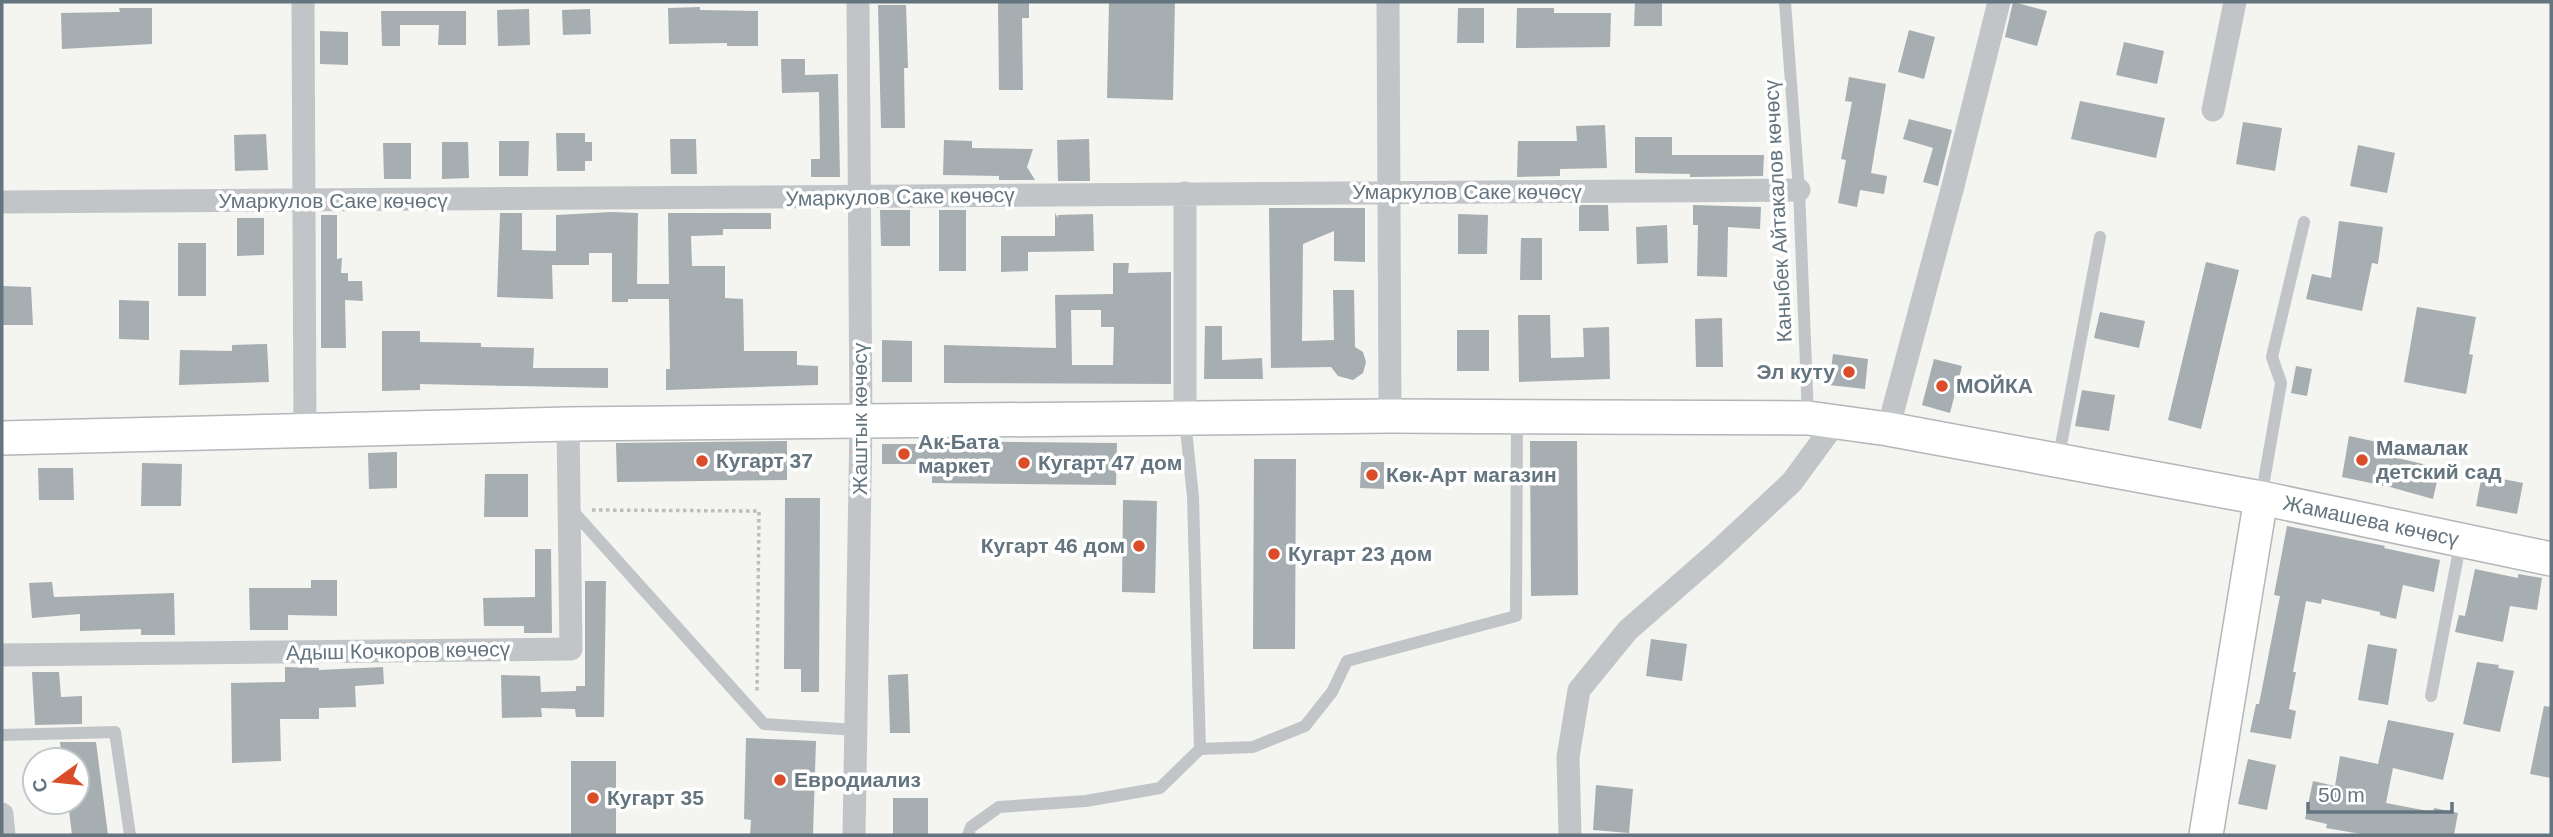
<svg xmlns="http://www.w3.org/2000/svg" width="2553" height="837" viewBox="0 0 2553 837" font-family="Helvetica,sans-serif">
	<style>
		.building { fill: #a6aeb2; fill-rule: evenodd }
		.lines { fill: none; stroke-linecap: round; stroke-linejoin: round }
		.secondary-casing { stroke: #b2b7ba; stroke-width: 36 }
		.path { stroke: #bbbdbf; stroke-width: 3.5; stroke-dasharray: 3.5 3.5; stroke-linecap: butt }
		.lane { stroke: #c2c5c8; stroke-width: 12 }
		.street { stroke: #c2c5c8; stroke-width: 23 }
		.secondary { stroke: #fff; stroke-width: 33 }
		.poi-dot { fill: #db4c29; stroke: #fff; stroke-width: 2.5 }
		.labels { text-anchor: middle; stroke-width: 7; stroke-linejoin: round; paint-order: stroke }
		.street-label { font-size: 21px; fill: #647580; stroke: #fff }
		.poi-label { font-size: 21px; font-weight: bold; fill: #647580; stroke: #fff; text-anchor: start }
	</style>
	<rect width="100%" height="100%" fill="#f4f4f0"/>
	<!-- building -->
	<path class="building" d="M998 2H1029V18H1022L1023 90H999Z
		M1109 2H1175L1173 100 1107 98Z
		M1635 2H1662V26H1634Z
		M2013 2 2047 11 2037 46 2005 37Z
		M878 5H906L908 68H904L905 128H881Z
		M700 7V10L758 11V46H727V43L669 44 668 8Z
		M119 8H152V44L62 49 61 13 120 12Z
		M1458 8H1484V43H1457Z
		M1517 8H1554V13H1611L1610 47 1516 48Z
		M529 9 530 45 498 46 497 10Z
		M590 9 591 34 563 35 562 10Z
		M381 11H466V45H438L439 25H400V46H382Z
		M1909 30 1935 37 1924 79 1898 72Z
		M320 31 348 32V65L320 64Z
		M2124 42 2164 51 2157 84 2116 75Z
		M781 59H805V75L838 74 840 177H811V159H820L819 92 782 93Z
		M1849 77 1886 84 1871 173 1887 176 1884 194 1860 190 1857 207 1838 203 1846 160 1841 159 1852 102 1845 101Z
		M2080 101 2165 118 2156 158 2071 139Z
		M1909 119 1952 130 1938 186 1923 182 1933 148 1903 139Z
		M2243 122 2282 128 2275 171 2236 164Z
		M1605 125 1607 168 1560 169V176L1517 177 1518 141H1577L1576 126Z
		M556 133H585V142H592V161H585V171H557Z
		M266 134 268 170 235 171 234 135Z
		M1635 137H1672V155H1764L1763 176 1690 177V174L1635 173Z
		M670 139H696L697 174H671Z
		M1089 139 1090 181H1058L1057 140Z
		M944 140 972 141V148L1033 149 1027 167 1035 180H999V176L943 175Z
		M499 141H529L528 176H499Z
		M442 142H468L469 178 442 179Z
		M383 143H411V179H384Z
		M2358 145 2395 153 2387 193 2350 186Z
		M1579 205H1608L1609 231H1579Z
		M1693 205 1761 207 1760 229 1728 227 1727 277 1697 276 1698 225H1693Z
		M1269 208H1365V262L1334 261V231L1303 244 1302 341 1334 340 1333 290H1354L1355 347 1363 352 1366 362 1363 373 1353 380 1338 376 1331 367 1271 368Z
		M880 210H910V246H881Z
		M939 210H966V271H939Z
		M612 212 638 213 637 284H669L668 213H771V229H723V235L691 236 692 266H725V298L743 299 744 351H797V365L818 366V385L666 390V369H670L669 299H628V302H612V253H589V265H552L553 299 497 297 500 213H522V250L556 251V215Z
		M1055 213 1058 218V215L1093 214 1094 251 1028 252V271L1001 272V236H1055Z
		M1458 214 1488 215 1487 254H1458Z
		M321 215H337V259L342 258 341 273H348V281H362L363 301 345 300 346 348H321Z
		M237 218H264V255L237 256Z
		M2339 221 2383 227 2378 264 2372 263 2362 311 2306 299 2312 274 2331 278Z
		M1667 225 1668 263 1637 264 1636 227Z
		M1521 238H1542V280H1520Z
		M178 243H206V296H178Z
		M2206 262 2239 270 2201 429 2168 420Z
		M1113 263H1129L1128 273 1171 272V384L944 383V345L1056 348 1055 295 1113 294ZM1071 310H1101V327H1114L1113 365H1072Z
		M2 286 31 287 33 325H2Z
		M119 300 149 301V340L119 339Z
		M2417 307 2476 317 2469 354 2473 355 2466 394 2404 382Z
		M2100 312 2145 321 2139 348 2094 338Z
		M1518 315H1550L1551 358 1584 357 1583 328 1609 327 1610 379 1519 382Z
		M1722 318 1723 367H1696L1695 319Z
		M1205 326H1222V360L1262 358 1263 379H1204Z
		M1457 330H1489V371H1457Z
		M382 331H420V342L481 343V347L534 348 533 368H608V388L420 384V390L382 391Z
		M882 340 912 341V382H882Z
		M267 344 269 382 179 385 180 350 232 351V345Z
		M1833 354 1868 359 1865 389 1829 385Z
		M1934 359 1962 366 1950 413 1922 405Z
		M2296 366 2312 369 2307 396 2291 393Z
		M2082 390 2115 395 2109 431 2075 426Z
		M2349 436 2382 443 2380 454 2440 468 2433 499 2390 487 2342 477Z
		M787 441V480L617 482 616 443Z
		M932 441 1117 443 1116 485 932 483V464H882V444H932Z
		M1530 441H1577L1578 595 1531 596Z
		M397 452V488L369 489 368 453Z
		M1254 459H1296L1295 649H1253Z
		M1361 462H1384V489L1360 488Z
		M142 463 182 464 181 506H141Z
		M38 468H73L74 500H39Z
		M485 474H528V517H484Z
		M2482 475 2523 483 2517 514 2476 506Z
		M785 498H820L819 692H801V669H784Z
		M1123 500 1157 501 1155 593 1122 592Z
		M2287 526 2385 546 2384 548 2440 560 2434 592 2403 585 2396 619 2380 615V612L2322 599 2321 604 2306 601 2293 672H2296L2289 709 2296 711 2291 739 2250 732 2256 704H2259L2280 596 2274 595Z
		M535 549H551L552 633H524V626H484L483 598 535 597Z
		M2475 569 2518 578V574L2542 578 2537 610 2510 606 2503 642 2455 632 2459 615 2465 616Z
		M311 580H337V616L288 615V630H250L249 588H311Z
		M585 581H606L604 717H576L575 709 541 708 542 717 502 718 501 675 540 676 541 692 576 691V686H585Z
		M52 582 54 597 174 593 175 635H141V629L80 631V614L32 618 29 583Z
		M1651 639 1687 644 1682 681 1646 676Z
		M2368 644 2397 649 2388 705 2358 700Z
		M2477 662 2499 665 2498 668 2514 671 2500 732 2463 724Z
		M285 667 319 668V670L383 667 384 684 355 686 356 707 319 708V719H280L281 761 232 763 231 683 285 682Z
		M32 672H59L61 697 82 696V724L35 725Z
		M908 674 910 733H890L888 675Z
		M2544 706 2551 707V778L2530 774Z
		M2388 720 2454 733 2443 780 2393 768 2386 803 2433 812 2434 808 2458 813 2454 835H2367L2326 828 2327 824 2305 819 2313 781 2335 786 2340 756 2378 764Z
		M746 738 816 741 813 835H750L751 820 744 819Z
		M60 742H96L108 835H72L68 802H77V760H62Z
		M2248 759 2276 765 2267 810 2238 804Z
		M571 761H616V835H571Z
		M1596 785 1633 789 1629 833 1593 830Z
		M893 798H928V835H893Z"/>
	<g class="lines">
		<!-- secondary casing -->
		<g class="secondary-casing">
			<path id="secondary" d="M2 438 568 424 1390 416 1808 418 1888 429 2261 498 2551 559
				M2206 835 2261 498"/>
		</g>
		<!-- path -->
		<path class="path" d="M592 510 759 511 757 693"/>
		<!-- lane -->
		<path class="lane" d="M1785 2 1799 190 1808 417
			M1185 420 1193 497 1200 749 1253 747 1305 726 1332 692 1347 661 1516 616 1517 417
			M2058 461 2100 237
			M2261 498 2281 383 2272 357 2304 222
			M571 509 764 724 856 730
			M2431 696 2461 540
			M2 735 115 732 130 835
			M968 835 971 827 999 807 1086 801 1160 788 1200 749"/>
		<!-- street -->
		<path class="street" d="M303 2 305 431
			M1388 2 1390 416
			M2213 110 2235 2
			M1185 193V420
			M2 202 1799 190
			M1888 429 1953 186 1999 2
			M2 655 571 649 568 424
			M2 814 4 835
			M854 835 861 422 858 2
			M1570 835 1568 757 1579 690 1628 630 1715 554 1792 482 1836 422"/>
		<!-- secondary -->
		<use href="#secondary" class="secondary"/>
	</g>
	<!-- markers -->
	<g class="poi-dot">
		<circle cx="1849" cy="372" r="7"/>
		<circle cx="1942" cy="386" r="7"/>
		<circle cx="904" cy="454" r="7"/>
		<circle cx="2362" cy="460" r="7"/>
		<circle cx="702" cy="461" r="7"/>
		<circle cx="1024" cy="463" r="7"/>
		<circle cx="1372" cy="475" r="7"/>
		<circle cx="1139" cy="546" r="7"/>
		<circle cx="1274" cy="554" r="7"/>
		<circle cx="780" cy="780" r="7"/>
		<circle cx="593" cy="798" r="7"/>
	</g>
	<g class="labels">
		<!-- street labels -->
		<g class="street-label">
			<text x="1467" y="199">Умаркулов Саке көчөсү</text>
			<text transform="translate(900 197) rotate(-1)" y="7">Умаркулов Саке көчөсү</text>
			<text x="333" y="208">Умаркулов Саке көчөсү</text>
			<text transform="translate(1778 211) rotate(-93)" y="7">Каныбек Айтакалов көчөсү</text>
			<text transform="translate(860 419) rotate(-90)" y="7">Жаштык көчөсү</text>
			<text transform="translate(2371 521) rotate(12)" y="7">Жамашева көчөсү</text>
			<text transform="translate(398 651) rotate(-1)" y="7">Адыш Кочкоров көчөсү</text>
		</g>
		<!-- poi labels -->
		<g class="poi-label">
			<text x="1835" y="379" text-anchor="end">Эл куту</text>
			<text x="1956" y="393">МОЙКА</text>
			<text x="918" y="449">Ак-Бата<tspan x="918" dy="24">маркет</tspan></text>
			<text x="2376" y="455">Мамалак<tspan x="2376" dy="24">детский сад</tspan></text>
			<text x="716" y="468">Кугарт 37</text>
			<text x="1038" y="470">Кугарт 47 дом</text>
			<text x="1386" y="482">Көк-Арт магазин</text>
			<text x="1125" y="553" text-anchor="end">Кугарт 46 дом</text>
			<text x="1288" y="561">Кугарт 23 дом</text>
			<text x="794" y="787">Евродиализ</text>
			<text x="607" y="805">Кугарт 35</text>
		</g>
	</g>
	<!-- border -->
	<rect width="2553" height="837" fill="none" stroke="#647580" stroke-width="7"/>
	<!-- north arrow -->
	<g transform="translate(56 781) rotate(255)"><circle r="33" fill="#ffffff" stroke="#c1c8cc" stroke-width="2"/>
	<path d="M0-5L12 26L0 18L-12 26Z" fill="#db4c29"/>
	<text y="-10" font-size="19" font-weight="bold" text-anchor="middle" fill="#647580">С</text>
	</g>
	<!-- scale -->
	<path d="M2308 802v10h144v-10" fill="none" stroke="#647580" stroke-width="3.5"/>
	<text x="2318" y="802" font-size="21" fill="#647580" stroke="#ffffff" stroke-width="5" paint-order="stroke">50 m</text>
</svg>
